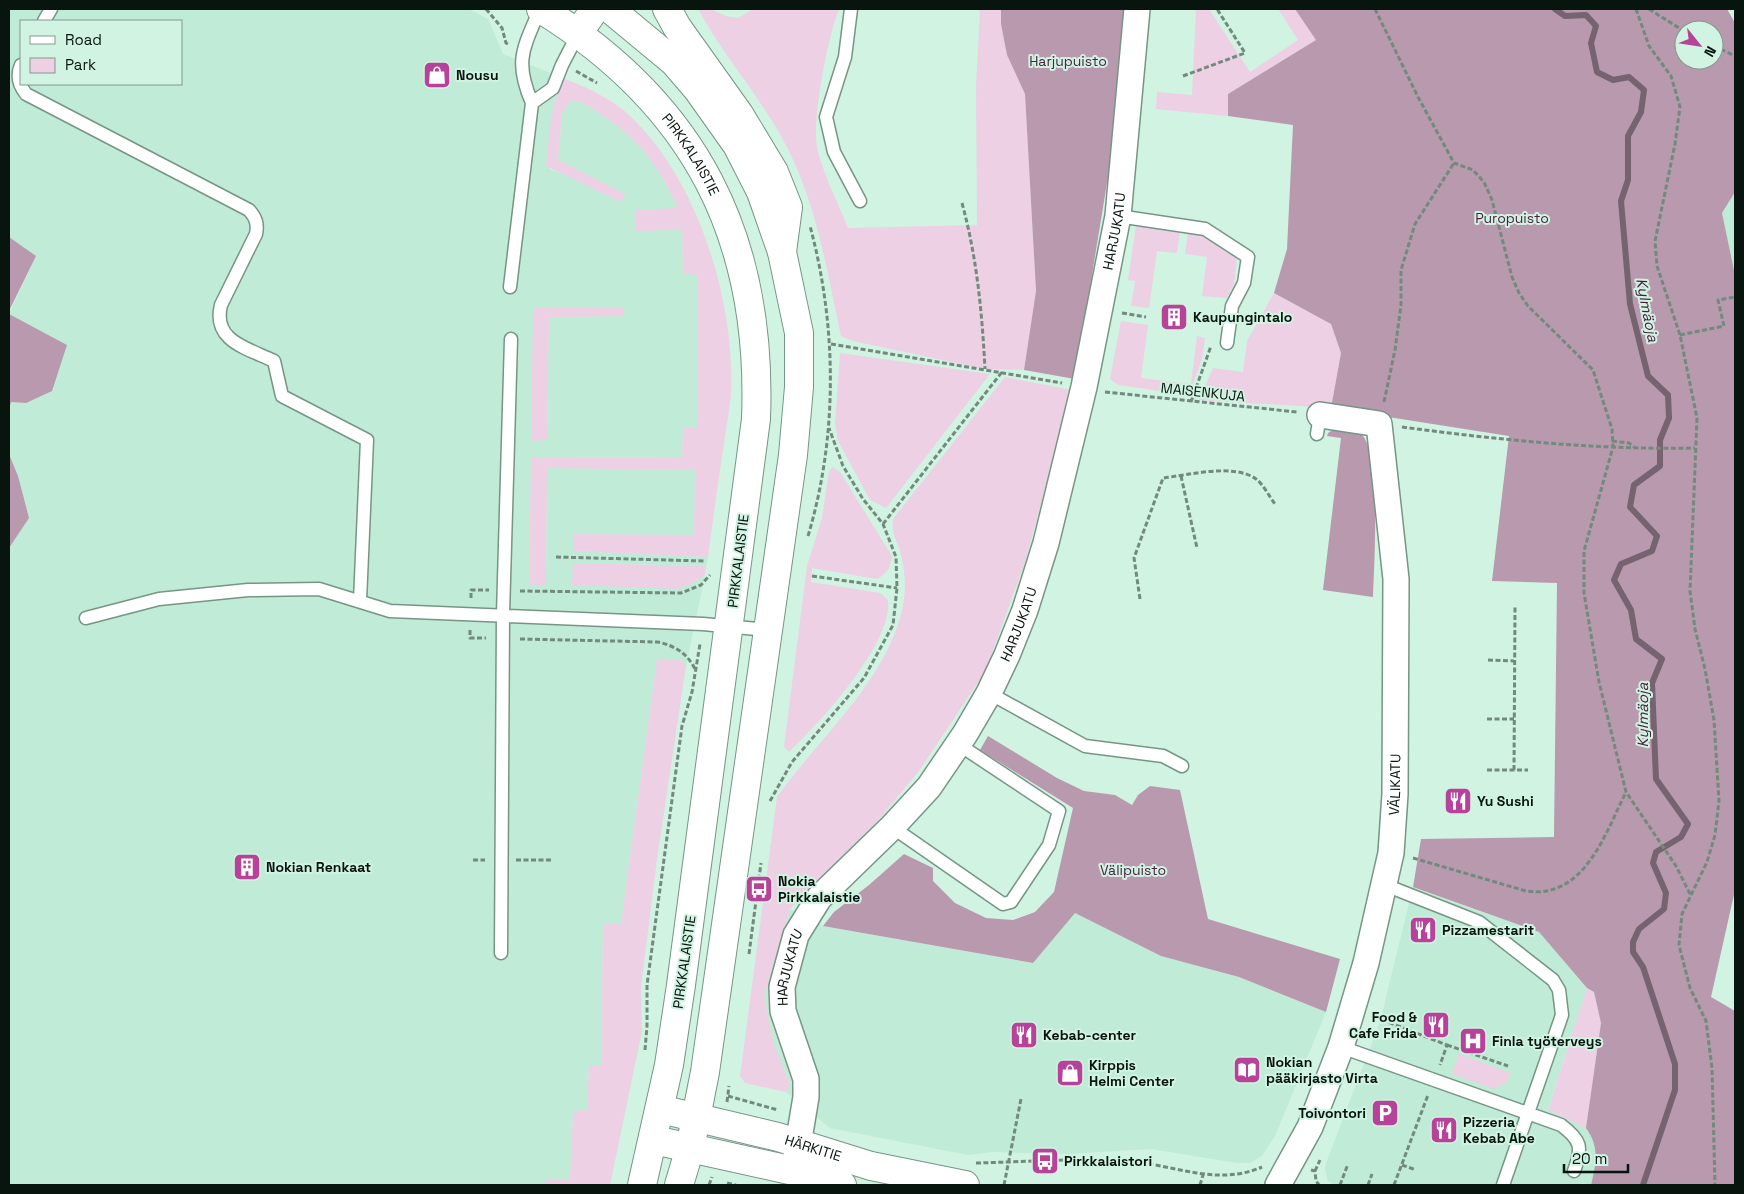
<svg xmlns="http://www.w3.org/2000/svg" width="1744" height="1194" viewBox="0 0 1744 1194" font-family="'Space Grotesk',sans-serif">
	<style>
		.built { fill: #c0ebd6; fill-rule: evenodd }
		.green { fill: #edd0e3 }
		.forest { fill: #b899ae; fill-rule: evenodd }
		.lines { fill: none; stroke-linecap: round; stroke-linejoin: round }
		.stream { stroke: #75636f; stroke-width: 6 }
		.service-casing { stroke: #769586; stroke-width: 15 }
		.minor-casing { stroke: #769586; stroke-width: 28 }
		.tertiary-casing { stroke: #769586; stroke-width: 30 }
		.secondary-casing { stroke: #769586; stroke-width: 30 }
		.primary-casing { stroke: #769586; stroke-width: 30 }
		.path { stroke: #728a7e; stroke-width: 3; stroke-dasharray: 5 2.5; stroke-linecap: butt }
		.service { stroke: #fff; stroke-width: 12 }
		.minor { stroke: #fff; stroke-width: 25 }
		.tertiary { stroke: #fff; stroke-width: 28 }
		.secondary { stroke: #fff; stroke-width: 28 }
		.primary { stroke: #fff; stroke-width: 28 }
		.labels { text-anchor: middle; stroke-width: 4; stroke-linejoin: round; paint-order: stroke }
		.park-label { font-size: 14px; fill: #4c2241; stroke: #d1f3e2 }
		.poi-label { font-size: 14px; font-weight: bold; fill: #08140e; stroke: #d1f3e2; text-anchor: start }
		.street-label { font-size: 14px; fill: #08140e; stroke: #d1f3e2 }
		.water-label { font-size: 15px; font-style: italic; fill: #481f3d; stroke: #d1f3e2 }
	</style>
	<rect width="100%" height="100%" fill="#d1f3e2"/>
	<!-- built -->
	<path class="built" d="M9 9H469L488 19 503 54 565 79 559 89 549 169 624 194 558 160 562 114 569 102 580 101 618 125 639 144 657 168 679 209 635 230H682L683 273 698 274 697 427 683 428 682 458 531 457 546 584 547 468 695 470 694 535 573 534V551L708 557 706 566 574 563 695 582 705 575 686 666 680 659H657L621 923H603L601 1065H589L587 1110 573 1111 570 1179 545 1180V1185H9V548L18 476 9 454V411L11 402 26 403 67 345 9 314 36 256 9 237ZM21 21H181V84H21ZM533 308 623 316 549 317 547 440Z
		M1735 192V275L1722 213Z
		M1413 887 1539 932 1587 988 1548 1109 1586 1128 1594 1139 1597 1159 1591 1185 1582 1183 1581 1185H1335L1328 1181 1325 1170 1326 1163 1380 1022Z
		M790 909 823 926 1032 963 1075 913 1161 956 1239 977 1326 1012 1275 1136 1262 1156 1250 1163H1237L1151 1149 1066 1154 993 1152 968 1155 830 1128 786 1092 790 1084 773 1042 764 996Z"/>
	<!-- green -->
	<path class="green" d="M698 9H711L726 16 738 18 753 9H839C828 36 810 125 818 152 825 178 838 203 848 228L977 225 976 86 980 9H1001V24L1007 55 1025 94 1036 291 1024 370 985 369 853 341 841 336C826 267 816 198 781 136 756 92 722 53 698 9Z
		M1196 9H1209L1250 72 1298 40 1278 9H1295L1317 40 1228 94V116L1156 109 1157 92 1192 95Z
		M565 79C587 87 611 99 628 114 697 177 735 300 731 392 730 409 726 427 724 444 718 482 713 519 708 557L573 551V534L694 535 695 470 547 468 546 585H529L531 457 682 458 683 428 697 427 698 275 683 274 682 230 635 231V210L678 208C652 152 632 133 580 101L569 102 562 114 558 160 625 194 621 202 546 166C550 136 549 104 565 79Z
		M1136 226 1180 232 1177 253 1157 251 1149 308 1131 306 1135 281 1128 280Z
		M1188 233 1202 235 1237 258 1234 284 1227 298 1202 296 1207 257 1185 254Z
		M1274 293 1331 324 1341 353 1331 408 1199 400 1213 368 1243 372 1247 341Z
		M533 308H623V316L549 317 547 440 531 441Z
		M1121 321 1148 325 1141 378 1191 384 1197 336 1205 338 1202 359 1189 395 1118 385 1110 379Z
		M840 353 990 374 886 508 870 500 838 441 835 424Z
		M1005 377 1072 390 1025 562 985 672 919 771 876 823 790 909 764 996 773 1042 790 1084 786 1092 745 1083 740 1076 777 797C821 735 903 666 905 586 905 575 903 561 900 551 896 537 891 535 893 519Z
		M833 467 840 472 892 556C890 568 888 573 877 579L812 568 811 582 880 593 888 600C893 643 820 723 789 752L784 747 807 566 822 518 829 471Z
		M573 563 706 566 705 575 695 582 679 589 572 585Z
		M657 659H680L686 666 657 859 641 987 642 1031 610 1185H545V1180L570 1179 573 1111 587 1110 589 1065H601L603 923H621Z
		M1587 988 1594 992 1601 1023 1586 1128 1548 1110Z
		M1459 1054 1510 1073 1507 1082 1494 1089 1452 1074Z"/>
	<!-- forest -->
	<path class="forest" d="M1001 9H1126L1114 140 1075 379 1024 370 1036 291 1025 94 1007 55 1001 24Z
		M1295 9H1727L1735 23V192L1722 213 1735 275V890L1711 997 1735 1011V1185H1591C1596 1164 1600 1147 1586 1128L1601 1023 1594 992 1587 988 1539 932 1413 887 1421 839 1554 837 1557 583 1492 581 1509 436 1331 408 1341 353 1331 324 1274 293 1287 249 1293 125 1228 116V94L1316 40ZM1684 30H1714V60H1684Z
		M9 237 36 256 9 311Z
		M9 314 67 345 52 391 26 403 11 402 9 410Z
		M1338 427C1346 428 1357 428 1363 436 1381 459 1374 565 1373 597L1323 590 1341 438 1327 436 1328 433Z
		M9 454 18 476 29 518 9 548Z
		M988 736 1057 778 1084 791 1115 795 1132 805 1138 795 1150 786 1180 790 1208 919 1340 959 1326 1012 1239 977 1161 956 1075 913 1033 963 823 926 834 912 869 885 904 854 933 868V881L955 903 986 918 1013 920 1035 912 1054 892 1073 808 980 750Z"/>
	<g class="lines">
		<!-- stream -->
		<path class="stream" d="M1555 9 1565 16 1586 15 1596 26 1591 43 1597 72 1613 80 1629 77 1644 90 1641 112 1628 136V180L1621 201 1630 304 1648 376 1668 395 1669 418 1660 440V466L1634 485 1630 507 1657 536 1652 551 1621 564 1614 580 1631 610 1636 639 1662 659 1652 683 1656 779 1688 824 1681 837 1656 852 1653 863 1666 893 1664 909 1639 929 1633 942V952L1643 967 1675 1064V1090L1643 1185"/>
		<!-- service casing -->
		<g class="service-casing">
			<path id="service" d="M851 9 845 57 826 117 834 152 860 201
				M44 21 51 9
				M21 65C16 76 19 85 26 94L249 210C256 218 258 224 256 234L221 305C212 341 247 348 274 361L282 396 367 440 360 601
				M532 103 553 88 562 65 579 32
				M1118 216 1205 229 1248 257 1244 283 1232 306 1227 343
				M510 287 532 103C514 61 523 49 540 9
				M1317 434 1320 415
				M86 618 159 599 248 590 319 589 390 611 703 624 768 630
				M989 693 1085 746 1163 756 1182 766
				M892 827 1003 904 1011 902 1049 845 1059 811 958 744
				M1385 885 1479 922 1553 980 1559 990 1562 1015 1503 1185
				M501 953 503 614 511 339
				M1341 1047 1561 1125C1581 1140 1583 1147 1574 1171"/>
		</g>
		<!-- minor casing -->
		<g class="minor-casing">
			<g id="minor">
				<path id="s1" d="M795 1163 806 1097V1079L783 1011 782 987 796 935 819 898 892 827 929 787 965 734 989 693 1007 655 1025 610 1046 543 1084 387 1118 216 1137 9"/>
				<path id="s2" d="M1278 1185 1310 1127 1341 1047 1366 963 1391 853 1395 794 1396 579 1379 424 1320 415"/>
			</g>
		</g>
		<!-- tertiary casing -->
		<g class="tertiary-casing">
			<path id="tertiary" d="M667 9 677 27 739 114 774 172 788 207 782 252
				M579 32 595 9"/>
		</g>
		<!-- secondary casing -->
		<g class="secondary-casing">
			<g id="secondary">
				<path id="s3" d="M660 1109 778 1137 871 1166 965 1185"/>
				<path d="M654 1140 794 1171 842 1185"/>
			</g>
		</g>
		<!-- primary casing -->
		<g class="primary-casing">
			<g id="primary">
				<path id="s4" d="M541 9C696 105 763 238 756 419L681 985 669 1065 642 1185"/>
				<path d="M610 9 674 62 698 90 737 145 761 192 782 252 799 333V387L793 455 705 1072 690 1148 679 1185"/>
			</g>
		</g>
		<!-- path -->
		<path class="path" d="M486 9 502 28 506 43 510 45
			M1375 9 1418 97 1454 163 1473 170 1484 182 1492 200 1512 277 1519 293 1528 306 1593 370 1612 429 1613 447 1584 551V593L1599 682 1626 792 1676 866 1690 894
			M1636 9 1649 46 1671 76 1680 107 1675 144 1655 241 1657 266 1680 335 1697 418 1690 591 1695 629 1705 669 1714 720 1719 801 1715 835 1707 862 1682 914 1679 945 1690 988 1706 1021 1712 1068 1715 1185
			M1649 9 1684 31
			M1714 46 1735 56
			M576 71 597 83
			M1183 76 1245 53 1217 9
			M962 203C977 258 982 312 985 369
			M1122 313 1146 317
			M1680 335 1724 326 1718 300 1735 297
			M831 344 1062 383
			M1105 392 1297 412
			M1191 402 1211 346
			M1384 402 1395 350 1401 305V270L1415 224 1454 163
			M1402 427C1500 440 1597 450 1695 448
			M1612 441 1629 443 1634 447
			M1181 476 1197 548
			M883 524 1002 372
			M808 536C838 436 837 326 810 226
			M556 557 704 561
			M812 576 897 588
			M520 591 681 593 701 585 710 575
			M471 598V590H489
			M1140 599 1134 558 1163 478C1189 475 1234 463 1256 479 1263 484 1269 496 1275 504
			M470 630V638H486
			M520 639 658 642C675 646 687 653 695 669
			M1488 660 1514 661
			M1487 719H1514
			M1487 770H1528
			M1514 770 1515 607
			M770 801 792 762 864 678 893 625 897 588 896 557 883 524 863 499 843 466 829 428
			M1413 858 1526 891C1584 900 1605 834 1626 792
			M473 860H485
			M516 860H551
			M749 954 761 863
			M1375 1017 1447 1045 1440 1065
			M1447 1045 1508 1066
			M645 1050 647 1026V985L682 726 692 692 700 644
			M728 1096 778 1110
			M727 1102 729 1086
			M976 1163C1028 1162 1082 1157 1134 1162 1178 1166 1218 1186 1262 1167
			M1402 1165 1416 1170
			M1311 1170 1315 1171 1316 1181 1319 1185
			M1315 1171 1320 1160
			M727 1183 736 1185
			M709 1185 712 1177
			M1004 1185 1021 1099
			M1200 1185 1203 1175
			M1340 1185 1348 1164
			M1368 1185 1372 1174
			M1394 1185 1428 1095"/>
		<!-- service -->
		<use href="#service" class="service"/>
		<!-- minor -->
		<use href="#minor" class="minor"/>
		<!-- tertiary -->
		<use href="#tertiary" class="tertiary"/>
		<!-- secondary -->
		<use href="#secondary" class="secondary"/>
		<!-- primary -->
		<use href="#primary" class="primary"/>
	</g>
	<!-- icons -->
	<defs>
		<g id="shop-square" transform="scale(1.4375)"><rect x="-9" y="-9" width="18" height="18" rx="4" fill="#b7429a" stroke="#d1f3e2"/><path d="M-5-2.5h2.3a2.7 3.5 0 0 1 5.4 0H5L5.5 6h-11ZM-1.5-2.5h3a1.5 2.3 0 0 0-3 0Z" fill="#fff"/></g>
		<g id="building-square" transform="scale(1.4375)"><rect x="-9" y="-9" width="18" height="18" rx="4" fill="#b7429a" stroke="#d1f3e2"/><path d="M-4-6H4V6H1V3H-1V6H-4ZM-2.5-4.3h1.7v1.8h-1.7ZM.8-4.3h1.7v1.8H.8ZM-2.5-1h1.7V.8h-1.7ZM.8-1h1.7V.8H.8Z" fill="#fff"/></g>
		<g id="restaurant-square" transform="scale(1.4375)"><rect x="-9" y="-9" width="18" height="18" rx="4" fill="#b7429a" stroke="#d1f3e2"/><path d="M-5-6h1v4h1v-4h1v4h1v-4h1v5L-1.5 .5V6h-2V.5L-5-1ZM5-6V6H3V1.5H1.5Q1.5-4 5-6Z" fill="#fff"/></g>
		<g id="bus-square" transform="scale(1.4375)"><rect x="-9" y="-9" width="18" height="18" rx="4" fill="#b7429a" stroke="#d1f3e2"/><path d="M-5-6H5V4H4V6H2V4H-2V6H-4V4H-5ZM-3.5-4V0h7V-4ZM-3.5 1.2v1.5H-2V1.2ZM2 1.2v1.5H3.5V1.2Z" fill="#fff"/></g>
		<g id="hospital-square" transform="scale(1.4375)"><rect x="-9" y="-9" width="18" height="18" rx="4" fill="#b7429a" stroke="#d1f3e2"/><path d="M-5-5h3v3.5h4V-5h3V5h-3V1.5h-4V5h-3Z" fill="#fff"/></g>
		<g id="library-square" transform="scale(1.4375)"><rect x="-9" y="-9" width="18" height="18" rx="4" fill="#b7429a" stroke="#d1f3e2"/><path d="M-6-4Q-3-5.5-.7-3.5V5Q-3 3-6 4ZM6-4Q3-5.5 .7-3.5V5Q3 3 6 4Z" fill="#fff"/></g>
		<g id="parking-square" transform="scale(1.4375)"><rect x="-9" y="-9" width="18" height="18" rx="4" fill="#b7429a" stroke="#d1f3e2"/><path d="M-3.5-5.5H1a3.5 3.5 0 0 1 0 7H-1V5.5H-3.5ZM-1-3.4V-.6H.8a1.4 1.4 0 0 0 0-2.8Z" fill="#fff"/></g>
	</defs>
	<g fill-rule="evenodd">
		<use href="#shop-square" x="437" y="75"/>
		<use href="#building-square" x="1174" y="317"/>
		<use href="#restaurant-square" x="1458" y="801"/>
		<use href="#building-square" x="247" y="867"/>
		<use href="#bus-square" x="759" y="889"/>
		<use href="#restaurant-square" x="1423" y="930"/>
		<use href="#restaurant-square" x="1436" y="1025"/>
		<use href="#restaurant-square" x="1024" y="1035"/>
		<use href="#hospital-square" x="1473" y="1041"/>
		<use href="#library-square" x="1247" y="1070"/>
		<use href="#shop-square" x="1070" y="1073"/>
		<use href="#parking-square" x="1385" y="1113"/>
		<use href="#restaurant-square" x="1444" y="1130"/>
		<use href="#bus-square" x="1045" y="1161"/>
	</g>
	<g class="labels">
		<!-- park labels -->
		<g class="park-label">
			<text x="1068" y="66">Harjupuisto</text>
			<text x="1512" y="223">Puropuisto</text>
			<text x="1133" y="875">Välipuisto</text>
		</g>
		<!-- poi labels -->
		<g class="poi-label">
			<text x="456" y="80">Nousu</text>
			<text x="1193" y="322">Kaupungintalo</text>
			<text x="1477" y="806">Yu Sushi</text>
			<text x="266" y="872">Nokian Renkaat</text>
			<text x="778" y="886">Nokia<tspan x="778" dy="16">Pirkkalaistie</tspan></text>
			<text x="1442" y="935">Pizzamestarit</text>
			<text x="1417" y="1022" text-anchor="end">Food &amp;<tspan x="1417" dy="16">Cafe Frida</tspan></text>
			<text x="1043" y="1040">Kebab-center</text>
			<text x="1492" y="1046">Finla työterveys</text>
			<text x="1266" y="1067">Nokian<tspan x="1266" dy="16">pääkirjasto Virta</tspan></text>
			<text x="1089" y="1070">Kirppis<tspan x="1089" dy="16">Helmi Center</tspan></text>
			<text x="1366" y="1118" text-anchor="end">Toivontori</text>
			<text x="1463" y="1127">Pizzeria<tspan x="1463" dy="16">Kebab Abe</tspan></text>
			<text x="1064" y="1166">Pirkkalaistori</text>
		</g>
		<!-- street labels -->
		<g class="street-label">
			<text dy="5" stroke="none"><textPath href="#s4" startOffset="211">PIRKKALAISTIE</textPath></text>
			<text dy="5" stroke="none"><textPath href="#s1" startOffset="1026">HARJUKATU</textPath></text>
			<text transform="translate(1203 392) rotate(6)" y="5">MAISENKUJA</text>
			<text transform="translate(738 561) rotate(-83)" y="5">PIRKKALAISTIE</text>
			<text dy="5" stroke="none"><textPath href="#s1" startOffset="621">HARJUKATU</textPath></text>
			<text dy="5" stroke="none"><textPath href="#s2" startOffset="421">VÄLIKATU</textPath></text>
			<text transform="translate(684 962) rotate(-82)" y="5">PIRKKALAISTIE</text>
			<text dy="5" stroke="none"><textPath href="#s1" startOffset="201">HARJUKATU</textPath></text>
			<text dy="5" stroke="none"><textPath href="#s3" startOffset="158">HÄRKITIE</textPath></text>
		</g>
		<!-- water labels -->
		<g class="water-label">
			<text transform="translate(1647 310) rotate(79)" y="5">Kylmäoja</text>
			<text transform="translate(1643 715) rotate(-90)" y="5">Kylmäoja</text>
		</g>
	</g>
	<!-- border -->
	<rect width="1744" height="1194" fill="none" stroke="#08140e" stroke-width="20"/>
	<!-- legend -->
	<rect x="20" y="20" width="162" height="65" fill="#d1f3e2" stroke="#819a8d"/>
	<rect x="30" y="36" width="25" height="8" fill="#ffffff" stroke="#819a8d"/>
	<text x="65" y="45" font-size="15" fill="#08140e">Road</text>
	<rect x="30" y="58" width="25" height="15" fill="#edd0e3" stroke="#819a8d"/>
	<text x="65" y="70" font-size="15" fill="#08140e">Park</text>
	<!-- north arrow -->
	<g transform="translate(1699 45) rotate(120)"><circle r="24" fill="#d1f3e2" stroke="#819a8d"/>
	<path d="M0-4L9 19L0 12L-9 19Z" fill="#b7429a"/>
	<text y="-8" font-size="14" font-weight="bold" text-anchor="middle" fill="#08140e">N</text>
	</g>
	<!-- scale -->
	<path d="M1564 1164v8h64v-8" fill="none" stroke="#08140e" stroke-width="2.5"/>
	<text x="1572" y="1164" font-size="15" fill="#08140e" stroke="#d1f3e2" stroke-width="4" paint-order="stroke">20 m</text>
</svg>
